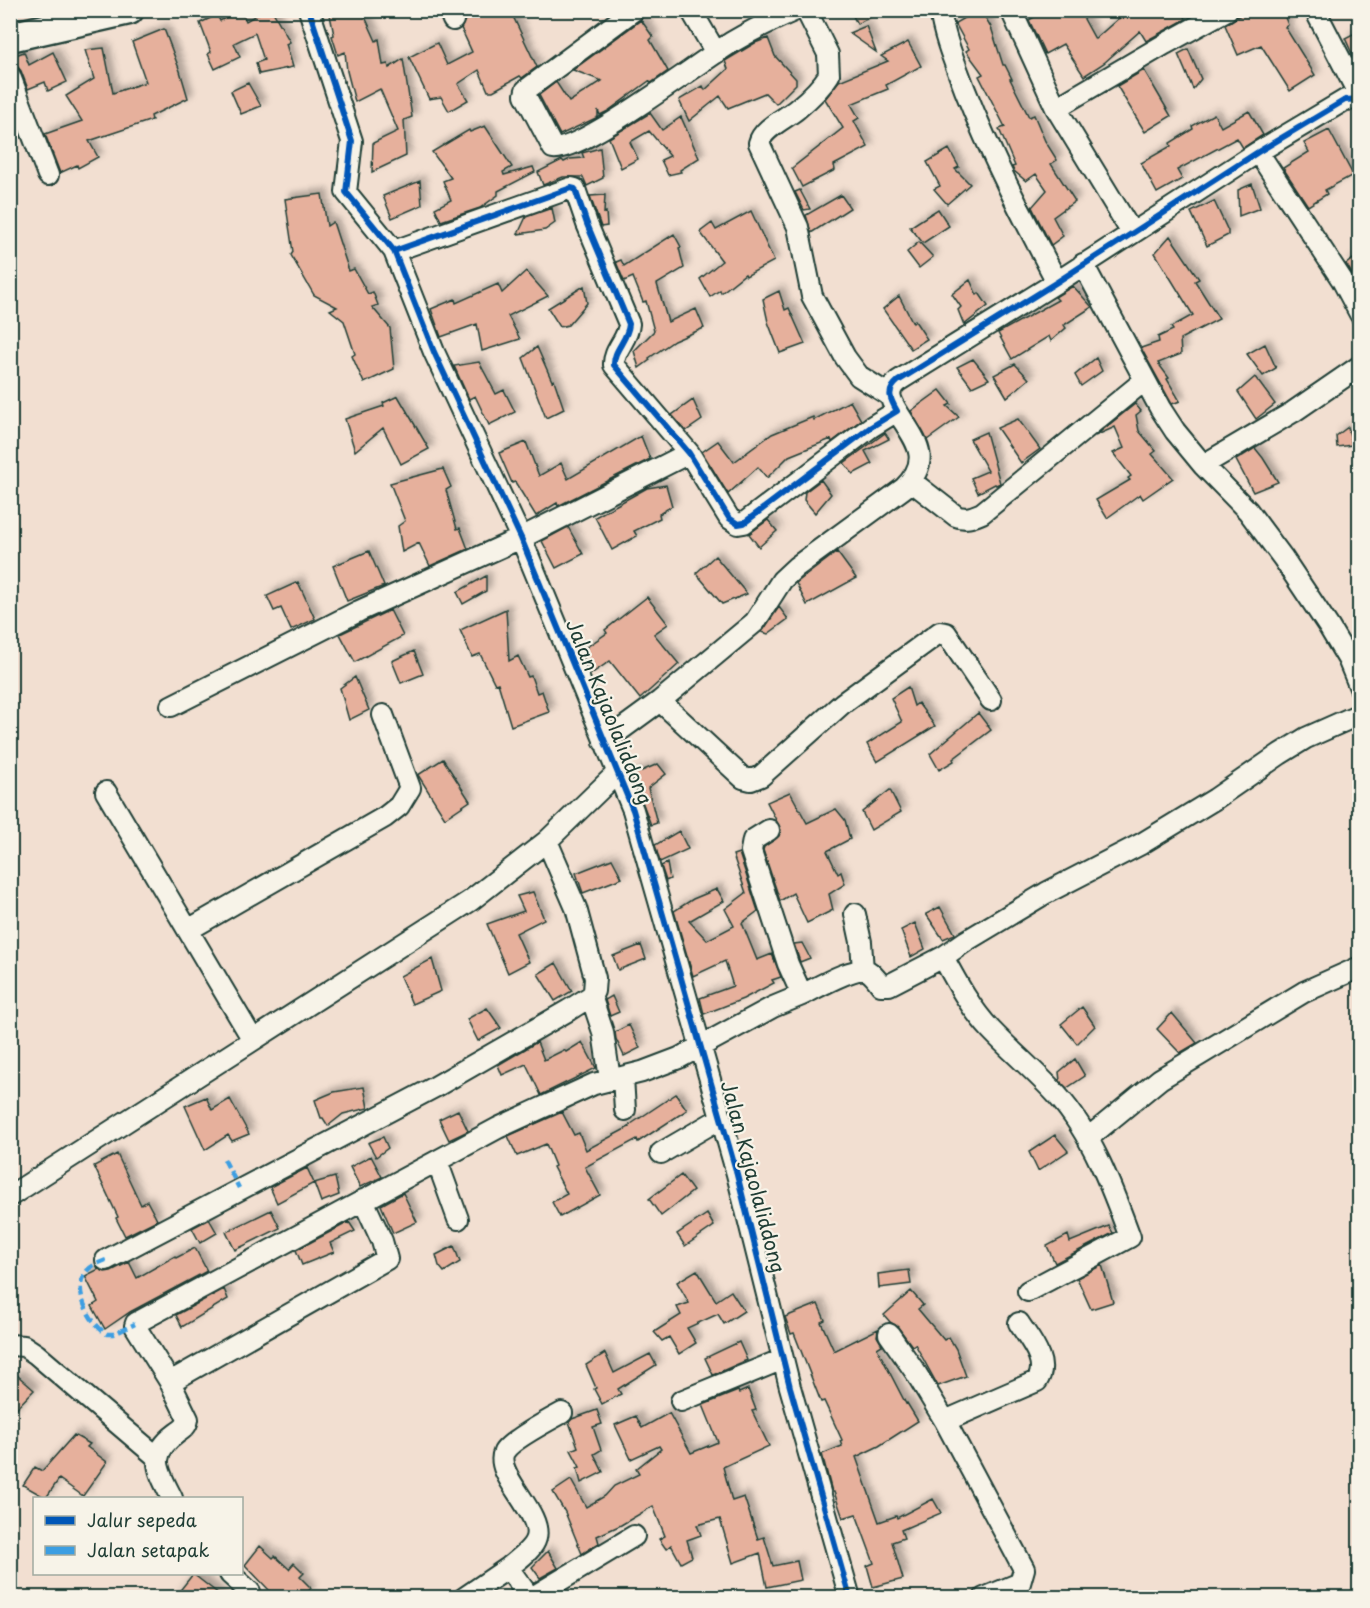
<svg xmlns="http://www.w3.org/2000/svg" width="1370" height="1608" viewBox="0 0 1370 1608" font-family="'Playpen Sans',sans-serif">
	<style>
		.building { fill: #e6b09c; stroke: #1f3d34; stroke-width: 1.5; filter: url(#shadow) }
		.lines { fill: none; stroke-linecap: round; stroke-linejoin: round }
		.minor-casing { stroke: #1f3d34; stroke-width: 24 }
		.highway-casing { stroke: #1f3d34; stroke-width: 33 }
		.minor { stroke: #f7f3e8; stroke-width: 20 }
		.highway { stroke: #f7f3e8; stroke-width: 28 }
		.quiet { stroke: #3c9ee2; stroke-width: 4.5; stroke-dasharray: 9 4.5; stroke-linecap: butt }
		.cycleway-casing { stroke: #f7f3e8; stroke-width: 10 }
		.cycleway { stroke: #0057b8; stroke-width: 6 }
		.labels { text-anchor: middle; stroke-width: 4.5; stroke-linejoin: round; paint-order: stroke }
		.street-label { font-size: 20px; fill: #1f3d34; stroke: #f7f3e8 }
	</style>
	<defs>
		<filter id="shadow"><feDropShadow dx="5" dy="-5" stdDeviation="3" flood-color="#0004"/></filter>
	</defs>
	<rect width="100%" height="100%" fill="#f2dfd1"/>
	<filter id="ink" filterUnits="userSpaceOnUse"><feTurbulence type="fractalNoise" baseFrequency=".0167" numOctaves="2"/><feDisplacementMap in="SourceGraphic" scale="12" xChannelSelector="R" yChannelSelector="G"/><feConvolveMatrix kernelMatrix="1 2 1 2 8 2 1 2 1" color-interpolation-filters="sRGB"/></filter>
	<g filter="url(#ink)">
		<!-- building -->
		<path class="building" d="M239 10H241L246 21 265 10H272L290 42 286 44 293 67 259 74 256 63 264 60 255 33 234 43 240 57 215 69 208 54 211 52 200 23 217 15 220 21Z
			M329 10H362L376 41 379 39 383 65 388 64 389 68 403 59 412 117 404 120 406 156 372 172 373 143 398 131 380 89 355 102 347 71 345 52 338 55 332 36 334 35Z
			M488 10H510L537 67 522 78 520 76 493 91H488L479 70 458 84 468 100 449 111 441 97 429 99 409 57 437 43 447 65 472 52 461 28 465 20Z
			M850 10H884L857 24Z
			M978 10H981L991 27 1003 65H1005L1012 79H1010L1029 117 1034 115 1045 141 1057 160 1051 164 1075 201 1053 217 1063 236 1051 245 1032 207 1047 190 1036 174 1026 181 1014 171 1012 167 1015 166 999 129 1005 127 979 76 983 74 966 51 969 49 955 23Z
			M1046 10H1079L1095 39 1120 17V19L1134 10H1182L1186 19 1146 41 1140 31 1104 63 1084 76 1063 44 1045 54 1029 20Z
			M1248 10H1282L1288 25 1285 27 1315 75 1290 91 1261 45 1238 55 1225 25Z
			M641 20 653 37 650 40 668 71 651 83 649 81 608 111 600 115 598 110V117L560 135 539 95 556 82 569 102 602 81 573 70Z
			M866 26 876 52 849 33Z
			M164 29 180 71 188 98 151 116 152 120 89 141 98 157 78 168 77 165 60 173 45 134 82 121 66 96 94 79 85 50 104 48 113 93 146 82 132 42Z
			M1359 31V69L1345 38Z
			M768 38 775 56 796 79V84L776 104 765 93 728 108 720 96 689 121 679 100 703 86 705 90 728 69 725 61 755 43Z
			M908 42 921 66 886 85 888 89 851 104 859 118 854 121 868 147 834 165 835 170 802 187 792 168 843 128 825 99 839 81 888 61 881 56Z
			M1188 49 1201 79 1193 89 1178 54Z
			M24 52 29 65 53 52 67 82 48 91 45 82 28 89 21 71 17 66 10 64V57Z
			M1144 70 1171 116 1145 132 1117 86Z
			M248 83 261 106 241 114 231 91Z
			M1249 111 1263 135 1243 148 1237 138 1177 170 1182 179 1157 193 1141 163 1171 146 1170 143 1193 129 1192 126 1214 114 1221 127Z
			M650 113 662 130 681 117 699 158 680 170 681 172 668 175 661 160 670 156 649 131 630 142 638 159 621 168 609 138Z
			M485 126 512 167 503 172 504 175 533 167 535 172 498 191V195L480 208 441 221 435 208 451 200 443 181 451 178 432 152 469 130 470 132Z
			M1329 130 1353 175 1325 190 1327 194 1308 206 1283 168 1309 152 1304 143Z
			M600 148 603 178 587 186 583 177H563L543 185 538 172 562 160 564 162 570 159 584 158 582 153Z
			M949 149 959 167 955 169 970 184 947 204 934 189 940 186 927 162Z
			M420 181 422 205 392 218 383 196Z
			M1252 184 1260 208 1239 216 1238 190Z
			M800 190 810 209 804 210 795 192Z
			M322 194 327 226 333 222 349 271 354 269 368 294 373 292 378 305 372 307 390 328 394 369 364 383 352 356 355 354 344 321 330 310 337 307 314 295 291 255 293 252 285 199Z
			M605 195 604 213 606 212 607 226 601 227 590 196Z
			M841 195 850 208 811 233 806 215Z
			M1214 201 1228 231V235L1207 246 1191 212Z
			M552 208 555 223 545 230 518 234 526 217Z
			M938 209 949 226 923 243 910 227Z
			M751 211 774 261 746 276 745 274 721 293 720 290 710 297 700 279 722 261 700 232 712 223 716 230Z
			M674 234 681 247 679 248 684 268 657 284 668 322 696 309 704 328 674 341 649 358 650 360 639 368 634 351 654 331 646 301 643 302 633 277 624 281 616 262 621 260 624 266Z
			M1170 236 1199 279 1195 281 1219 319 1180 339 1181 354 1158 363 1169 378 1167 379 1180 401 1172 404 1141 348 1159 342 1158 337 1173 330 1171 327 1193 315 1155 253Z
			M919 242 933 257 919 268 907 252Z
			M1359 255V267L1353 275 1346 264Z
			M526 271 548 296 508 316 520 339 482 351 477 324 441 337 431 309 455 299 456 303 498 284 502 293Z
			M970 280 977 295 979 293 988 306 964 325 958 310 961 307 952 294Z
			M584 286 587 303 568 325 560 327 548 308Z
			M1073 286 1092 307 1064 325 1066 328 1051 341 1049 336 1012 359 998 333 1058 300 1055 297Z
			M779 291 785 310 789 308 805 344 780 353 768 322 763 299Z
			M899 296 913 323 915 321 927 339 911 349 883 309Z
			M1265 344 1276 368 1263 376 1247 354Z
			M537 347 552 381 554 380 564 409 546 418 523 358Z
			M1096 358 1102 371 1081 386 1075 375Z
			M973 359 989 379 972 387 957 367Z
			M479 362 496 394 504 390 515 412 489 425 475 396 469 399 454 366Z
			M1015 364 1029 379 1007 397 994 375Z
			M1255 377 1275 404 1256 419 1238 392Z
			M940 390 951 404 947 406 959 417 927 440 911 411Z
			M398 396 429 449 401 464 383 428 355 451 345 419 384 406 383 403Z
			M693 400 702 420 686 431 672 415Z
			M850 401 861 420 832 442 831 439 789 456 767 478 758 467 728 494 702 452 718 441 734 462 772 434 813 417 814 420Z
			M1135 404 1141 411 1136 415 1139 431 1156 451 1152 454 1173 478 1143 499 1140 494 1107 518 1096 500 1130 480 1128 478 1131 476 1113 453 1124 448 1115 427 1095 436Z
			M1018 419 1040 449 1021 463 997 428Z
			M1348 427 1352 445 1337 447 1336 436Z
			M986 432 1000 483 996 485 995 484 978 493 971 478 988 471 970 439Z
			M885 433 889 439 865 451 872 464 853 474 844 463Z
			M641 436 650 459 558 506 557 503 536 516 515 482 512 483 499 453 526 442 539 476 561 463 568 479Z
			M1255 448 1263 458 1278 482 1253 492 1236 460Z
			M443 469 451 487 446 490 457 529 460 528 468 549 430 566 419 543 402 552 398 526 405 521 390 483Z
			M821 480 831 494 815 513 804 500 805 492Z
			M666 485 672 506 659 514 660 518 634 531 637 536 612 550 595 517 647 488Z
			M768 520 777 531 759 547 749 534Z
			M568 527 583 554 556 568 542 541Z
			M369 551 384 586 347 601 333 566Z
			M837 552 856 578 807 605 796 583Z
			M715 556 747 594 722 604 696 573Z
			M486 576V591L463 604 457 592Z
			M298 582 315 619 291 630 281 608 274 611 267 596Z
			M647 597 668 624 654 634 679 664 640 699 610 661 591 674 581 651 607 633 605 630Z
			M779 607 788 619 768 634 762 632Z
			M506 609 509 661 518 656 528 677 531 676 537 693 542 691 549 712 511 726 498 683 495 684 480 654 472 657 460 630Z
			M390 610 403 636 355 662 340 634Z
			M414 651 423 674 401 683 392 661Z
			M355 677 369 710 349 720 340 688Z
			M908 687 914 706 918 703 935 726 877 762 867 744 902 722 891 698Z
			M978 713 991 730 953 759 954 761 939 770 930 754Z
			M443 759 470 801 445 818 418 775Z
			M658 764 666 774 648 788 657 823 651 825 632 775Z
			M890 790 901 812 871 830 862 812Z
			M790 792 807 823 836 809 845 820 850 839 827 851 838 874 841 872 845 884 829 894 833 910 807 923 793 893 780 901 763 850 764 847 779 836 781 830 767 802Z
			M679 831 688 849 660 862 655 845Z
			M739 853 758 911 742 923 757 960 772 954 781 977 772 980 774 983 743 999 704 1014 700 998 733 986 725 961 693 976 674 911 693 899 717 889 724 901 689 921 707 940 734 926 725 909 746 893 733 855Z
			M612 859 622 878 583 893 576 873Z
			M667 863 670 879 666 881 661 866Z
			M533 892 544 919 516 933 529 962 508 973 487 924 524 911 517 896Z
			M940 907 955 934 943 939 926 914Z
			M915 923 925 949 911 957 901 930Z
			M802 943 810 958 800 962 794 944Z
			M641 945 646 959 618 970 613 956Z
			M432 959 441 991 412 1004 400 976Z
			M556 963 572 991 555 1001 538 974Z
			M612 996 619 1012 610 1016 605 1000Z
			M1082 1007 1095 1026 1077 1044 1061 1024Z
			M487 1008 501 1028 478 1041 467 1019Z
			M1172 1013 1197 1043 1180 1053 1157 1029Z
			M629 1025 640 1048 624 1056 616 1039 615 1032Z
			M537 1042 544 1060 564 1050 566 1052 582 1042 596 1068 541 1095 526 1064 502 1075 498 1065Z
			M1075 1059 1085 1076 1067 1088 1060 1081 1059 1072Z
			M364 1087 368 1108 343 1114 328 1126 323 1118H321L315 1100 334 1092Z
			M676 1094 687 1110 638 1142 637 1139 585 1167 600 1195 560 1217 552 1202 567 1194 553 1167 555 1166 546 1144 517 1156 508 1136 562 1112 574 1135 579 1133 586 1150 629 1127 628 1126Z
			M206 1097 212 1110 230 1099 249 1134 232 1141 228 1135 205 1150 185 1106Z
			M458 1110 468 1131 449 1140 439 1119Z
			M1055 1135 1068 1151 1038 1171 1029 1152Z
			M383 1137 388 1148 376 1157 368 1143Z
			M117 1154 141 1205 147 1201 157 1220 125 1236 116 1218 118 1217 94 1166Z
			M371 1156 382 1177 360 1187 350 1167Z
			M307 1168 314 1183 277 1203 270 1187Z
			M681 1175 693 1191 661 1216 649 1199Z
			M335 1177 339 1195 321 1202 314 1183Z
			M403 1193 417 1222 393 1233 381 1205Z
			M271 1210 280 1228 235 1250 226 1232Z
			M707 1214 714 1226 685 1246 677 1234Z
			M209 1219 217 1233 200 1243 192 1228Z
			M349 1222 355 1231 330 1243 334 1252 302 1265 296 1250Z
			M1109 1226 1113 1233 1055 1263 1047 1246 1068 1235 1070 1242Z
			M454 1246 460 1262 444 1272 439 1266 436 1255Z
			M195 1248 207 1271 130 1312 105 1329 92 1306 98 1302 85 1276 99 1269 105 1272 111 1271 129 1262 137 1278 175 1256 176 1258Z
			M1102 1265 1113 1302 1091 1309 1077 1278Z
			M697 1270 716 1301 731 1291 744 1311 724 1324 718 1314 687 1328 696 1343 679 1354 669 1337 662 1341 654 1332 681 1315 677 1307 689 1303 677 1282Z
			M909 1270 911 1284 879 1288 878 1274Z
			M224 1289 228 1299 182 1327 176 1315Z
			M911 1291 923 1305 918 1309 944 1340 949 1337 956 1349 966 1376 938 1386 915 1344 912 1346 898 1327 890 1322 884 1315Z
			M818 1304 825 1320 821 1322 834 1351 878 1329 877 1336 882 1345 877 1348 906 1404 907 1403 918 1421 879 1446 856 1457 879 1522 896 1516 897 1518 933 1499 941 1513 901 1530 904 1538 892 1542 903 1579 873 1587 867 1566 874 1563 856 1514 843 1518 834 1492H832L822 1454 842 1446 840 1441 842 1440 824 1401 821 1402 794 1333 791 1334 785 1317Z
			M739 1342 747 1360 713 1375 705 1358Z
			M605 1353 614 1373 650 1354 656 1365 618 1389 621 1394 602 1404 594 1389 596 1388 586 1365Z
			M17 1375 34 1390 10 1415V1382Z
			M748 1389 756 1410 752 1411 769 1446 723 1467 732 1501 744 1497 758 1539 764 1537 773 1566 797 1561 801 1580 767 1587 760 1553 733 1563 720 1519 697 1525 701 1535 687 1540 692 1557 681 1563 671 1545 666 1549 659 1539 665 1536 653 1506 621 1525 597 1536 599 1543 582 1554 565 1512 553 1492 571 1480 586 1507 605 1496 614 1486 639 1474 636 1469 661 1449 659 1446 631 1459 615 1425 636 1416 642 1428 669 1413 691 1453 718 1442 703 1405 738 1391 739 1393Z
			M597 1410 602 1424 593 1427 601 1450 594 1454 603 1472 581 1483 577 1468 580 1467 571 1450 578 1447 569 1422 572 1419Z
			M74 1435 90 1444 87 1447 107 1462 83 1496 59 1479 46 1498 23 1485 35 1467 42 1471Z
			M260 1546 273 1558 275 1556 289 1569 294 1563 304 1573 300 1577 311 1588 303 1598H267L271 1592 245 1565Z
			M548 1551 558 1568 540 1578 532 1567Z
			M193 1574 224 1598H174Z"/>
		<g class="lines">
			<!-- minor casing -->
			<g class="minor-casing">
				<path id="minor" d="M309 10 352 141 346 192 394 251 434 352 521 538 633 810 737 1174 790 1387 850 1598
					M449 10 453 20
					M634 10 526 90 525 95 553 148C581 153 703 59 734 41 754 29 775 19 796 10
					M691 10 716 53
					M806 10 828 54 829 75C821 88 809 99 797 109 785 119 763 128 759 143L798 227 812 296 845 357 859 376 889 395
					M940 10C944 38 955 63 965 90 991 156 1024 219 1057 282
					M1011 10 1056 108 1132 233
					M1315 10 1360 97
					M10 76 48 175
					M1056 108 1165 44 1227 10
					M1258 152 1342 280 1360 314
					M394 251 571 188 575 189 587 224 629 324C628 340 613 350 614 365L689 453 729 518 738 524 744 523 871 427 897 411C890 399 886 391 898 381L1057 282 1258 152 1345 100 1360 99
					M1083 264 1160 408 1175 431 1203 465 1248 511 1283 558 1329 627 1348 659 1360 688
					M1203 465 1293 412 1360 366
					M911 481 956 516C966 520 972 517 982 513L1145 380
					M660 701 743 778 751 780 761 776 843 703 940 632 946 633 991 700
					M171 706 359 611 521 538 689 453
					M604 742 660 701 755 622 782 580 796 567 904 488C934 458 915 441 897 411
					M106 792 253 1040
					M855 914 861 942 863 970
					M188 930 385 817 399 806 410 788 383 715
					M943 957C957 983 971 1009 991 1030 1012 1052 1036 1072 1057 1095 1092 1134 1112 1188 1130 1237L1028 1291
					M802 995C815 989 855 965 868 971 873 974 878 981 881 985H889L943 957 966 941 1046 893 1141 844 1215 799 1280 754 1306 738 1360 714
					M591 996 603 1032 610 1079
					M623 1077 625 1110
					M1088 1138 1160 1079 1304 992 1360 967
					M661 1153 721 1118
					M437 1161 458 1219
					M10 1196 470 901 547 841 617 773
					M106 1260 435 1087 569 1010 591 996 594 991 595 978 576 908 547 841
					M889 1334 916 1373 945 1421
					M10 1345 24 1346 36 1354 157 1457
					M170 1382 387 1259 382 1241 363 1200
					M681 1401 783 1359
					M172 1498C158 1470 147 1455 177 1433 183 1429 187 1426 188 1419L170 1382 135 1326 136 1323 498 1128 594 1084 642 1072 679 1058 773 1007 802 995 788 964 751 851 753 840 769 830
					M508 1568C517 1560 533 1550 536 1538 543 1513 493 1474 504 1452 510 1441 549 1420 562 1413
					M230 1574 250 1592
					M464 1598 508 1568 530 1598
					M531 1598 634 1536
					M984 1598 1020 1583 1024 1569 945 1421 1037 1381C1050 1362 1029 1339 1019 1323"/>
			</g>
			<!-- highway casing -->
			<g class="highway-casing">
				<path id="highway" d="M10 37 129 10"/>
			</g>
			<!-- minor -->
			<use href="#minor" class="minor"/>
			<!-- highway -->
			<use href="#highway" class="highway"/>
			<!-- quiet -->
			<path class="quiet" d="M224 1159 239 1188
				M106 1260C99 1263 90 1266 86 1272 71 1289 91 1325 107 1334H114L135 1324"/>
			<!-- cycleway casing -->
			<g class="cycleway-casing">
				<path id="cycleway" d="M309 10 352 141 346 192 394 251 434 352 521 538 633 810 737 1174 790 1387 850 1598
					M394 251 571 188 575 189 587 224 629 324C628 340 613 350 614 365L689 453 729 518 738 524 744 523 871 427 897 411C890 399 886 391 898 381L1057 282 1258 152 1345 100 1360 99"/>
			</g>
			<!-- cycleway -->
			<use href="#cycleway" class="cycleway"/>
		</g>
	</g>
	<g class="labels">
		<!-- street labels -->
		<g class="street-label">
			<text transform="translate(609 712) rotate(68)" y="7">Jalan Kajaolaliddong</text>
			<text transform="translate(753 1177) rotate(75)" y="7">Jalan Kajaolaliddong</text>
		</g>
	</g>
	<!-- margin -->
	<rect width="1370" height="1608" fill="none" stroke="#f7f3e8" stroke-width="36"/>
	<rect x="18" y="18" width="1334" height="1572" fill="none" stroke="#1f3d34" stroke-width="2" filter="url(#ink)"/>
	<!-- legend -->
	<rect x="33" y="1497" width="210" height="78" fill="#f7f3e8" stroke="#a1aaa0" stroke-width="1.5"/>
	<rect x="45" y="1516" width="30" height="9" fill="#0057b8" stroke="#a1aaa0" stroke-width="1.5"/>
	<text x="87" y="1527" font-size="18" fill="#1f3d34">Jalur sepeda</text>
	<rect x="45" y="1546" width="30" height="9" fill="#3c9ee2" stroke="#a1aaa0" stroke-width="1.5"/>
	<text x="87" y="1557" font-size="18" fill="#1f3d34">Jalan setapak</text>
</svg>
